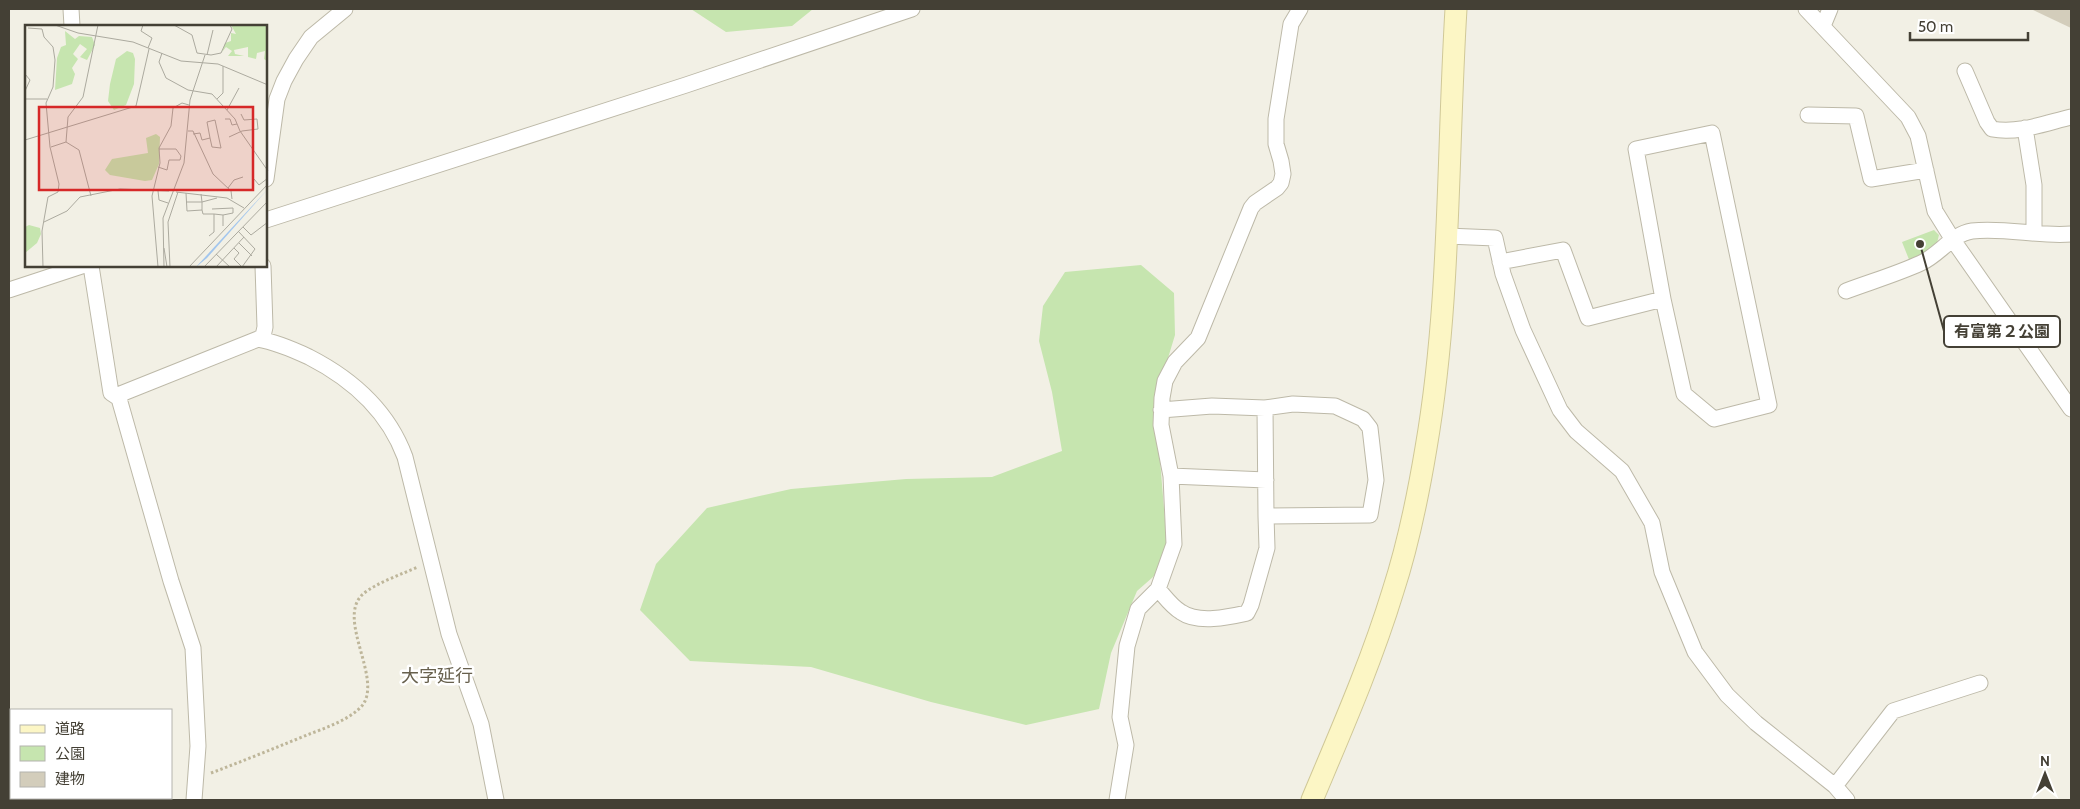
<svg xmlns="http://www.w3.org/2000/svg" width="2080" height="809" viewBox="0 0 2080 809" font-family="Cabin,'Noto Sans JP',sans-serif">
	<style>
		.green { fill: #c6e5af }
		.building { fill: #d3cdbb }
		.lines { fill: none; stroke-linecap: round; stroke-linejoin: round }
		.street-casing { stroke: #bdb9a8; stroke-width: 17 }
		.secondary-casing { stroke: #d0c897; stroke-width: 23 }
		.path { stroke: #beb69a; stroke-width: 3; stroke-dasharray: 2.5 2.5; stroke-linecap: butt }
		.street { stroke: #fff; stroke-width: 15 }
		.secondary { stroke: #fcf6c5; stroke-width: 21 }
		.labels { text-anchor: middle; stroke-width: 5; stroke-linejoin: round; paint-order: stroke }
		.quarter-label { font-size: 18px; fill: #67604d; stroke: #fff }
		.inset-road { fill: none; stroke: #acaa9f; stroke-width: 1 }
		.view { fill: #d62828; fill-opacity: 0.15; stroke: #d62828; stroke-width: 2.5 }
		.inset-edge { fill: none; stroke: #444035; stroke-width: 2.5 }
		.leader { fill: none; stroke: #444035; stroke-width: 2 }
		.callout-dot { fill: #444035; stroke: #fff; stroke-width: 2 }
		.callout { fill: #fff; stroke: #444035; stroke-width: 2 }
		.callout-label { font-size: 16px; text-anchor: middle; font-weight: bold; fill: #444035 }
	</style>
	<rect width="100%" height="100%" fill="#f2f0e5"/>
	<!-- green -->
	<path class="green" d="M691 9H690H813L792 26 726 32Z
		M1934 230 1939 235 1936 247 1910 262 1902 242Z
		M1141 265 1174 293 1175 335 1155 401 1168 556 1153 577 1137 591 1111 653 1099 709 1026 725 931 702 811 667 690 661 640 610 656 564 707 508 791 489 906 479 992 477 1062 451 1052 392 1039 341 1043 306 1065 272Z"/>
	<!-- building -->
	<path class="building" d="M2031 9H2071V28Z"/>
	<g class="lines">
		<!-- street casing -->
		<g class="street-casing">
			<path id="street" d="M71 9 72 26
				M1806 9 1908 117 1918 136 1935 211 1953 240 2071 409
				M1823 26 1830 9
				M1965 71 1987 122 1992 129C2018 134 2046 123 2071 117
				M1808 115 1856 116 1871 179 1926 170
				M2025 128 2034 185V231
				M266 179 277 99 284 81 296 59 311 37 345 9
				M266 220 686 85 912 9
				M1447 236 1495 238 1503 274 1523 330 1560 410 1576 431 1622 471 1652 523 1662 572 1695 652 1727 695 1756 723 1835 786 1847 800
				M1500 262 1563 250 1588 318 1663 299 1684 394 1714 419 1769 405 1712 133 1636 149 1663 299
				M91 266 111 393 120 399
				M9 290 82 266
				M1846 291C1870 282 1897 274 1921 263 1939 255 1952 234 1972 231 2005 227 2039 237 2071 234
				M258 339C276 342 292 349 309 357 352 379 388 411 405 457L449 634 481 724 496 800
				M1265 408 1266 516
				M1171 476 1266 480
				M1158 589C1165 597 1172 607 1181 612 1198 624 1229 617 1247 613L1251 605 1267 548 1266 516 1370 515 1376 480 1370 428 1363 419 1335 406 1293 404 1265 408 1212 406 1161 410
				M1835 786 1893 711 1980 683
				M194 800 198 746 193 648 171 581 118 395 258 339 263 336 265 327 263 266
				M1117 800 1126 745 1120 717 1127 646 1138 609 1158 589 1174 544 1171 476 1161 425 1162 398 1165 381 1175 362 1198 338 1251 208 1255 203 1277 188 1281 183 1283 174 1281 161 1276 144V119L1291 24 1300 9"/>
		</g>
		<!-- secondary casing -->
		<g class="secondary-casing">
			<path id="secondary" d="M1312 800C1341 731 1371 663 1393 591 1408 545 1418 496 1426 448 1451 303 1447 155 1456 9"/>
		</g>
		<!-- path -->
		<path class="path" d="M211 773C243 761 275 748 307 735 325 728 347 721 361 707 385 681 335 619 363 594 376 583 402 574 418 567
			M9 786H11
			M80 798 84 800"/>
		<!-- street -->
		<use href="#street" class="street"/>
		<!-- secondary -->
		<use href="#secondary" class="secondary"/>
	</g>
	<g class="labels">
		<!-- quarter labels -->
		<g class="quarter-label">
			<text x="437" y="682">大字延行</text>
		</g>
	</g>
	<!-- overview -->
	<g transform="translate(25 25)">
		<rect width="242" height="242" fill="#f2f0e5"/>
		<path d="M206 0H242V36L239 34 240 26 232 28 231 34 223 32V22L209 25 210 29 219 31H203L207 26 201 22 197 27 200 18 206 16V8L211 9ZM40 6 50 14 54 11 67 12 70 20 62 35 55 32 62 24 55 19 48 29 53 34 47 43 50 49 47 59 30 65 32 33 36 22 41 20ZM102 26 108 28 110 34 109 59 101 80 89 85 83 76 85 59 91 34ZM131 109 135 112 134 139 127 155 120 156 85 150 80 145 87 134 123 128 121 113ZM4 200 15 203 16 209 12 218 0 228V202Z" fill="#c6e5af"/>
		<path d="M242 165 182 233 171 242 203 207Z" fill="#a3c6ed"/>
		<path class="inset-road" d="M30 0 53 8 108 17 156 36 193 39 243 60M118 0 116 6 127 13 123 23M149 0 167 10 172 28 186 30 196 28 207 4 205 0M3 3 17 4 19 12 28 22 30 35 28 62 21 78 25 122 34 159 33 167 23 172 17 206 18 242M137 28 134 37 141 53 163 65 187 69 210 94 215 106 243 146M182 30 188 5M0 49 5 55 0 66M0 74H22M192 74 198 68V41M202 85 214 63M200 94H205L207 100 212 99M163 106H168L188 149 206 166 207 174M168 109 175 108 177 115 185 113 187 122 196 123 190 95 182 97 185 113M204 112 217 106 233 104 232 94 219 95 216 89M0 115 111 81 124 24M41 117 43 92 58 72 73 0M26 122 41 117 54 125 66 171M133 142 142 145 144 135H155L156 131 151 124H134M229 154 234 160 243 153M203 163 209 155 218 152M133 166 134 175 143 178M151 167 202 173 219 183M161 168 162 186 177 185V177H161M176 169 177 177 192 173M187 184 208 183V188L198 190M177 185 178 189H189V207L184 211M189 189 198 190V201M19 197 42 186 55 172 95 164 144 166M218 202 226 210 243 197M213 206 230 224 217 242M214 218 227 231M139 223 142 242M209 223 214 228 209 234 217 242M191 229 205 242M133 242 127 171 135 138 134 123 146 101 148 83 157 78 164 80M139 242 138 193 159 138 165 75 180 30M145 242 143 197 153 167M164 242 243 159M179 242 243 176M191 242 219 212"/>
		<path class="view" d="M14 82H228V165H14Z"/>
		<rect width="242" height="242" class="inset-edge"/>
	</g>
	<!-- callouts -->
	<path class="leader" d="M1920 244L1944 331"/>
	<circle class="callout-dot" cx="1920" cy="244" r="5"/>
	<rect class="callout" x="1944" y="316" width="116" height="31" rx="5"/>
	<g class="callout-label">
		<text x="2002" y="337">有富第２公園</text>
	</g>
	<!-- border -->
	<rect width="2080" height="809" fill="none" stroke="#444035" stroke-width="20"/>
	<!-- legend -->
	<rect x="10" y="709" width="162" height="90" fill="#ffffff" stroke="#b4b3ae"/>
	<rect x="20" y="725" width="25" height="8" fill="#fcf6c5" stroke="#b4b3ae"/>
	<text x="55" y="734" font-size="15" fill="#444035">道路</text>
	<rect x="20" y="746" width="25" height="15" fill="#c6e5af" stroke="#b4b3ae"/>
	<text x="55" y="759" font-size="15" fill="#444035">公園</text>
	<rect x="20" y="772" width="25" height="15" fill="#d3cdbb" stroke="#b4b3ae"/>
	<text x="55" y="784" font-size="15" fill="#444035">建物</text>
	<!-- north arrow -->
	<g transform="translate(2045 774)" stroke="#ffffff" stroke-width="4" paint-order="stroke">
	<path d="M0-4L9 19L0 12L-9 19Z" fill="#444035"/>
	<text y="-8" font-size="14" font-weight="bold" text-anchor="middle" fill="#444035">N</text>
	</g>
	<!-- scale -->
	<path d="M1910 32v8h118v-8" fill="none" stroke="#444035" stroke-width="2.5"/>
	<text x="1918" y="32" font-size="15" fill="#444035" stroke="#ffffff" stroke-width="4" paint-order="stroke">50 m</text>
</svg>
